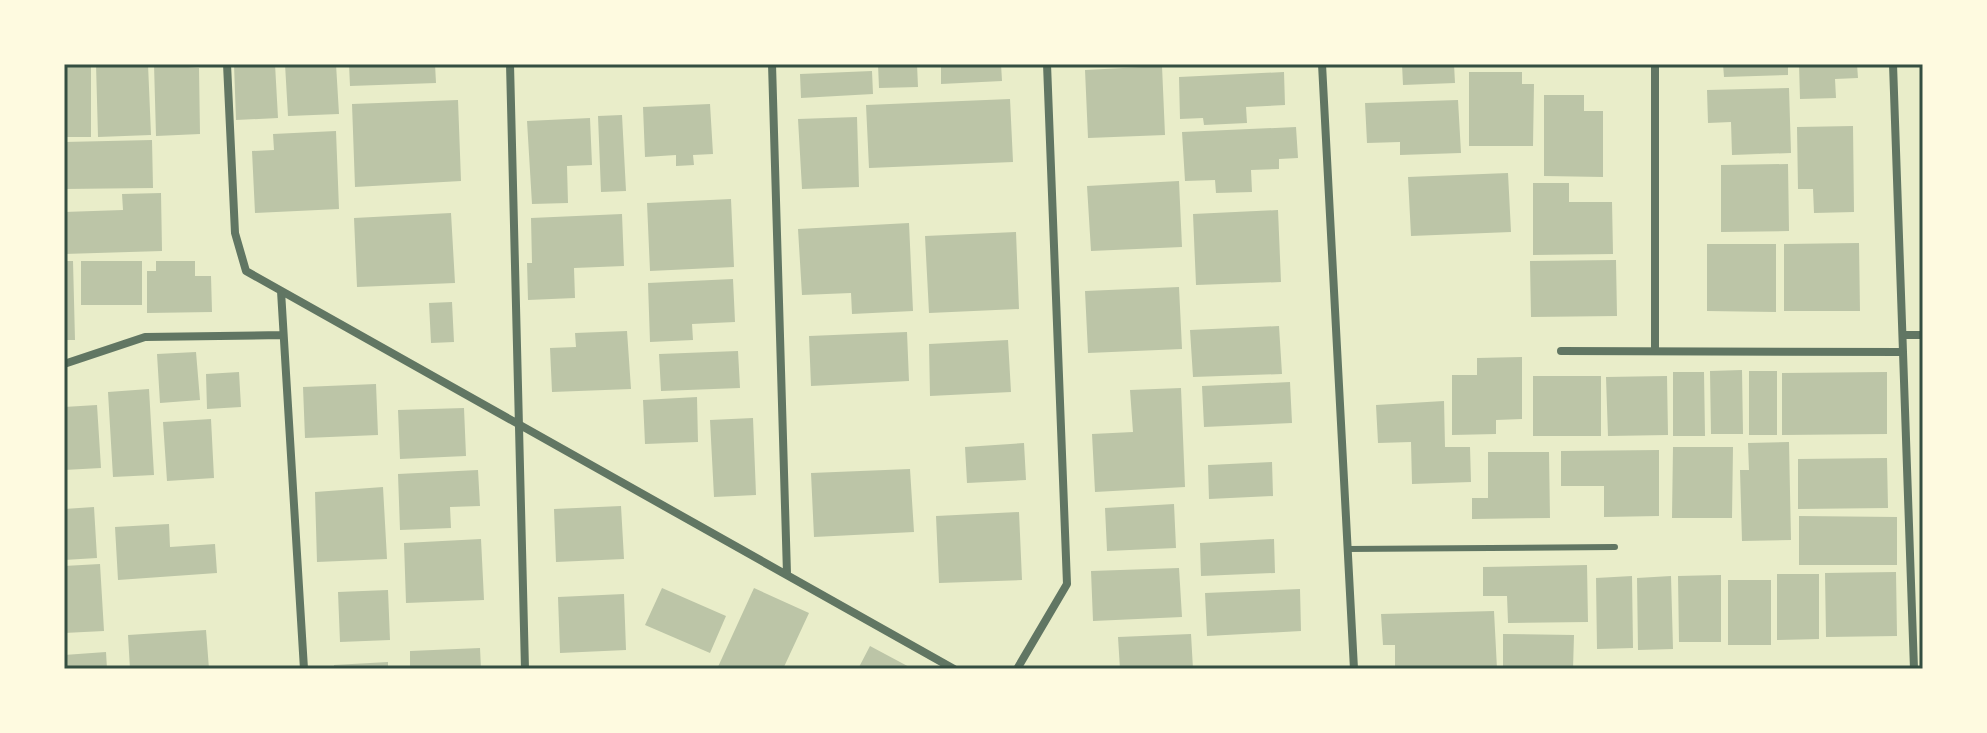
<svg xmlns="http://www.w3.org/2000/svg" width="1987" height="733" viewBox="0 0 1987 733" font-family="Barlow,sans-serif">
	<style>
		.building { fill: #bcc5a7 }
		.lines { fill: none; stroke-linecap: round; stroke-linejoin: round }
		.service { stroke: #617663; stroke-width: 6 }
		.minor { stroke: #617663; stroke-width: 8 }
		.neatline { fill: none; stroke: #344e41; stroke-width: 3 }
	</style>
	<rect width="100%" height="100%" fill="#e9edc9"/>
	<!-- building -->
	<path class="building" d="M64 64H91V137H64Z
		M96 64H148L151 135 98 137Z
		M154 64 199 68 200 134 156 136Z
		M234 64H275L278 118 236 120Z
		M285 64H336L339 114 288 116Z
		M349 64H435L436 83 350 86Z
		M878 64H917L918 87 879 88Z
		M941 64H1001L1002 81 941 84Z
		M1402 64H1454L1455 83 1403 85Z
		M1723 64H1788V75L1724 77Z
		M1799 64H1857L1858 78 1835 79 1836 98 1800 99Z
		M1162 66 1165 135 1088 138 1085 70Z
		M872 71 873 94 801 98 800 74Z
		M1284 72 1285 105 1246 107 1247 123 1204 125 1203 118 1180 119 1179 77Z
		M1469 72H1522V84H1534L1533 146H1469Z
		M1789 88 1791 153 1732 155 1731 122 1708 123 1707 90Z
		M1544 95H1584V111H1603V177L1544 176Z
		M1010 99 1013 162 869 168 866 105Z
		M458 100 461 181 355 187 352 104Z
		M1458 100 1461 153 1400 155V142L1367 143 1365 103Z
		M710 104 713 154 693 155 694 165 676 166V155L645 157 643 107Z
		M622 115 626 191 601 192 598 116Z
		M857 117 859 187 802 189 798 119Z
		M590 118 592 165 567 166 568 203 532 204 527 121Z
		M1853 126 1854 212 1814 213 1813 189H1798L1797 127Z
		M1296 127 1298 158 1279 159V169L1251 170 1252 192 1216 193 1215 180 1185 181 1182 132Z
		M336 131 339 209 255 213 252 151 274 150 273 134Z
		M152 140 153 188 64 189V142Z
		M1788 164 1789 231 1721 232V165Z
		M1508 173 1511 232 1411 236 1408 177Z
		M1179 181 1182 247 1091 251 1087 186Z
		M1533 183H1569V202H1612L1613 254 1533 255Z
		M161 193 162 251 64 254V212L123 210 122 194Z
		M731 199 734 267 650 271 647 203Z
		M1278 210 1281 282 1196 285 1193 214Z
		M451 213 455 283 357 287 354 218Z
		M622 214 624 266 574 268 575 298 528 300 527 263H532L531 218Z
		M909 223 913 311 852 314 851 293 802 295 798 229Z
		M1016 232 1019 309 929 313 925 236Z
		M1859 243 1860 311H1784V244Z
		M1707 244H1776V312L1707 311Z
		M1616 260 1617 316 1531 317 1530 261Z
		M64 261H73L75 340H64Z
		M81 261H142V305H81Z
		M156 261H195V276H211L212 312 147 313V271H156Z
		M733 279 735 322 692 324 693 340 650 342 648 283Z
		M1179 287 1182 349 1088 353 1085 291Z
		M452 302 454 342 431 343 429 303Z
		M1279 326 1282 374 1193 377 1190 330Z
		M627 331 631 389 552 392 550 348 576 347 575 333Z
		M907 332 909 381 811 386 809 336Z
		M1008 340 1011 392 930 396 929 344Z
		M738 351 740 388 661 391 659 354Z
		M196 352 200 400 160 403 157 354Z
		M1522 357V419L1496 420V434L1452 435V375H1477V358Z
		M1742 370 1743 434H1711L1710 371Z
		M1749 371H1777V435H1749Z
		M239 372 241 407 207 409 206 374Z
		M1673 372H1704L1705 436H1673Z
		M1887 372V434L1782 435V373Z
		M1533 376H1601V436H1533Z
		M1667 376 1668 435 1608 436 1606 377Z
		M1290 382 1292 423 1204 427 1202 386Z
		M376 384 378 435 305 438 303 387Z
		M1181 388 1185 487 1095 492 1092 434 1133 432 1130 390Z
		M149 389 154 475 113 477 108 392Z
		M697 397 698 442 645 444 643 400Z
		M1444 401 1445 447H1470L1471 482 1412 484 1411 442 1378 443 1376 405Z
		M97 405 101 468 64 470V407Z
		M464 408 466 456 400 459 398 410Z
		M753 418 756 495 714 497 710 420Z
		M211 419 214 478 167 481 163 422Z
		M1789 442 1791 540 1742 541 1740 470H1749L1748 443Z
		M1024 443 1026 480 967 483 965 447Z
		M1673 447H1733L1732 518H1672Z
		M1659 450V516L1604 517V486H1561V451Z
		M1488 452H1549L1550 518 1472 519V498H1488Z
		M1887 458 1888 508 1798 509V459Z
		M1272 462 1273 496 1209 499 1208 465Z
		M910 469 914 532 814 537 811 473Z
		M478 470 480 506 450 507 451 528 400 530 398 474Z
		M383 487 387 559 317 562 315 492Z
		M1174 504 1176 548 1107 551 1105 508Z
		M621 506 624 559 556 562 554 509Z
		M94 507 97 558 64 560V509Z
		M1019 512 1022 580 939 583 936 516Z
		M1799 516 1897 517V565H1799Z
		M169 524 170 547 215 544 217 573 118 580 115 527Z
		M481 539 484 600 406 603 404 543Z
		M1274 539 1275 573 1201 576 1200 543Z
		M100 564 104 631 64 633V566Z
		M1587 565 1588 622 1508 623 1507 596H1483V567Z
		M1179 568 1182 617 1093 621 1091 571Z
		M1896 572 1897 636 1826 637 1825 573Z
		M1777 574H1819V639L1777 640Z
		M1721 575V642H1679L1678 576Z
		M1632 576 1633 648 1597 649 1596 578Z
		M1671 576 1673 649 1638 650 1637 578Z
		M1728 580H1771V645H1728Z
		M662 588 726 616 710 653 645 625Z
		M754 588 809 613 783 669H717Z
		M1300 589 1301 631 1207 636 1205 593Z
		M388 590 390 640 340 642 338 592Z
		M624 594 626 650 560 653 558 597Z
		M1494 611 1497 669H1395V645H1383L1381 614Z
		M206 630 209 669H130L128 635Z
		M1191 634 1193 669H1120L1118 637Z
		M1503 634 1574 635 1573 669H1503Z
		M870 646 913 669H858Z
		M480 648 481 669H410V651Z
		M106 652 107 669H64V655Z
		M388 662V669H334V665Z"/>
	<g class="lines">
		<!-- service -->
		<path class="service" d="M1347 549 1615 547"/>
		<!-- minor -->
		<path class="minor" d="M227 64 235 233 246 271 954 669
			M510 64 525 669
			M772 64 787 574
			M1322 64 1354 669
			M1893 64 1914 669
			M281 291 304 669
			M1903 335H1923
			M1561 351 1903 352
			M1655 351V64
			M64 364 145 337 283 335
			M1017 669 1067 584 1047 64"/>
	</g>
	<!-- border -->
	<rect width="1987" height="733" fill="none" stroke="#fefae0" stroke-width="132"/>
	<rect x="66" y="66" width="1855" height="601" class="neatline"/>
</svg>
